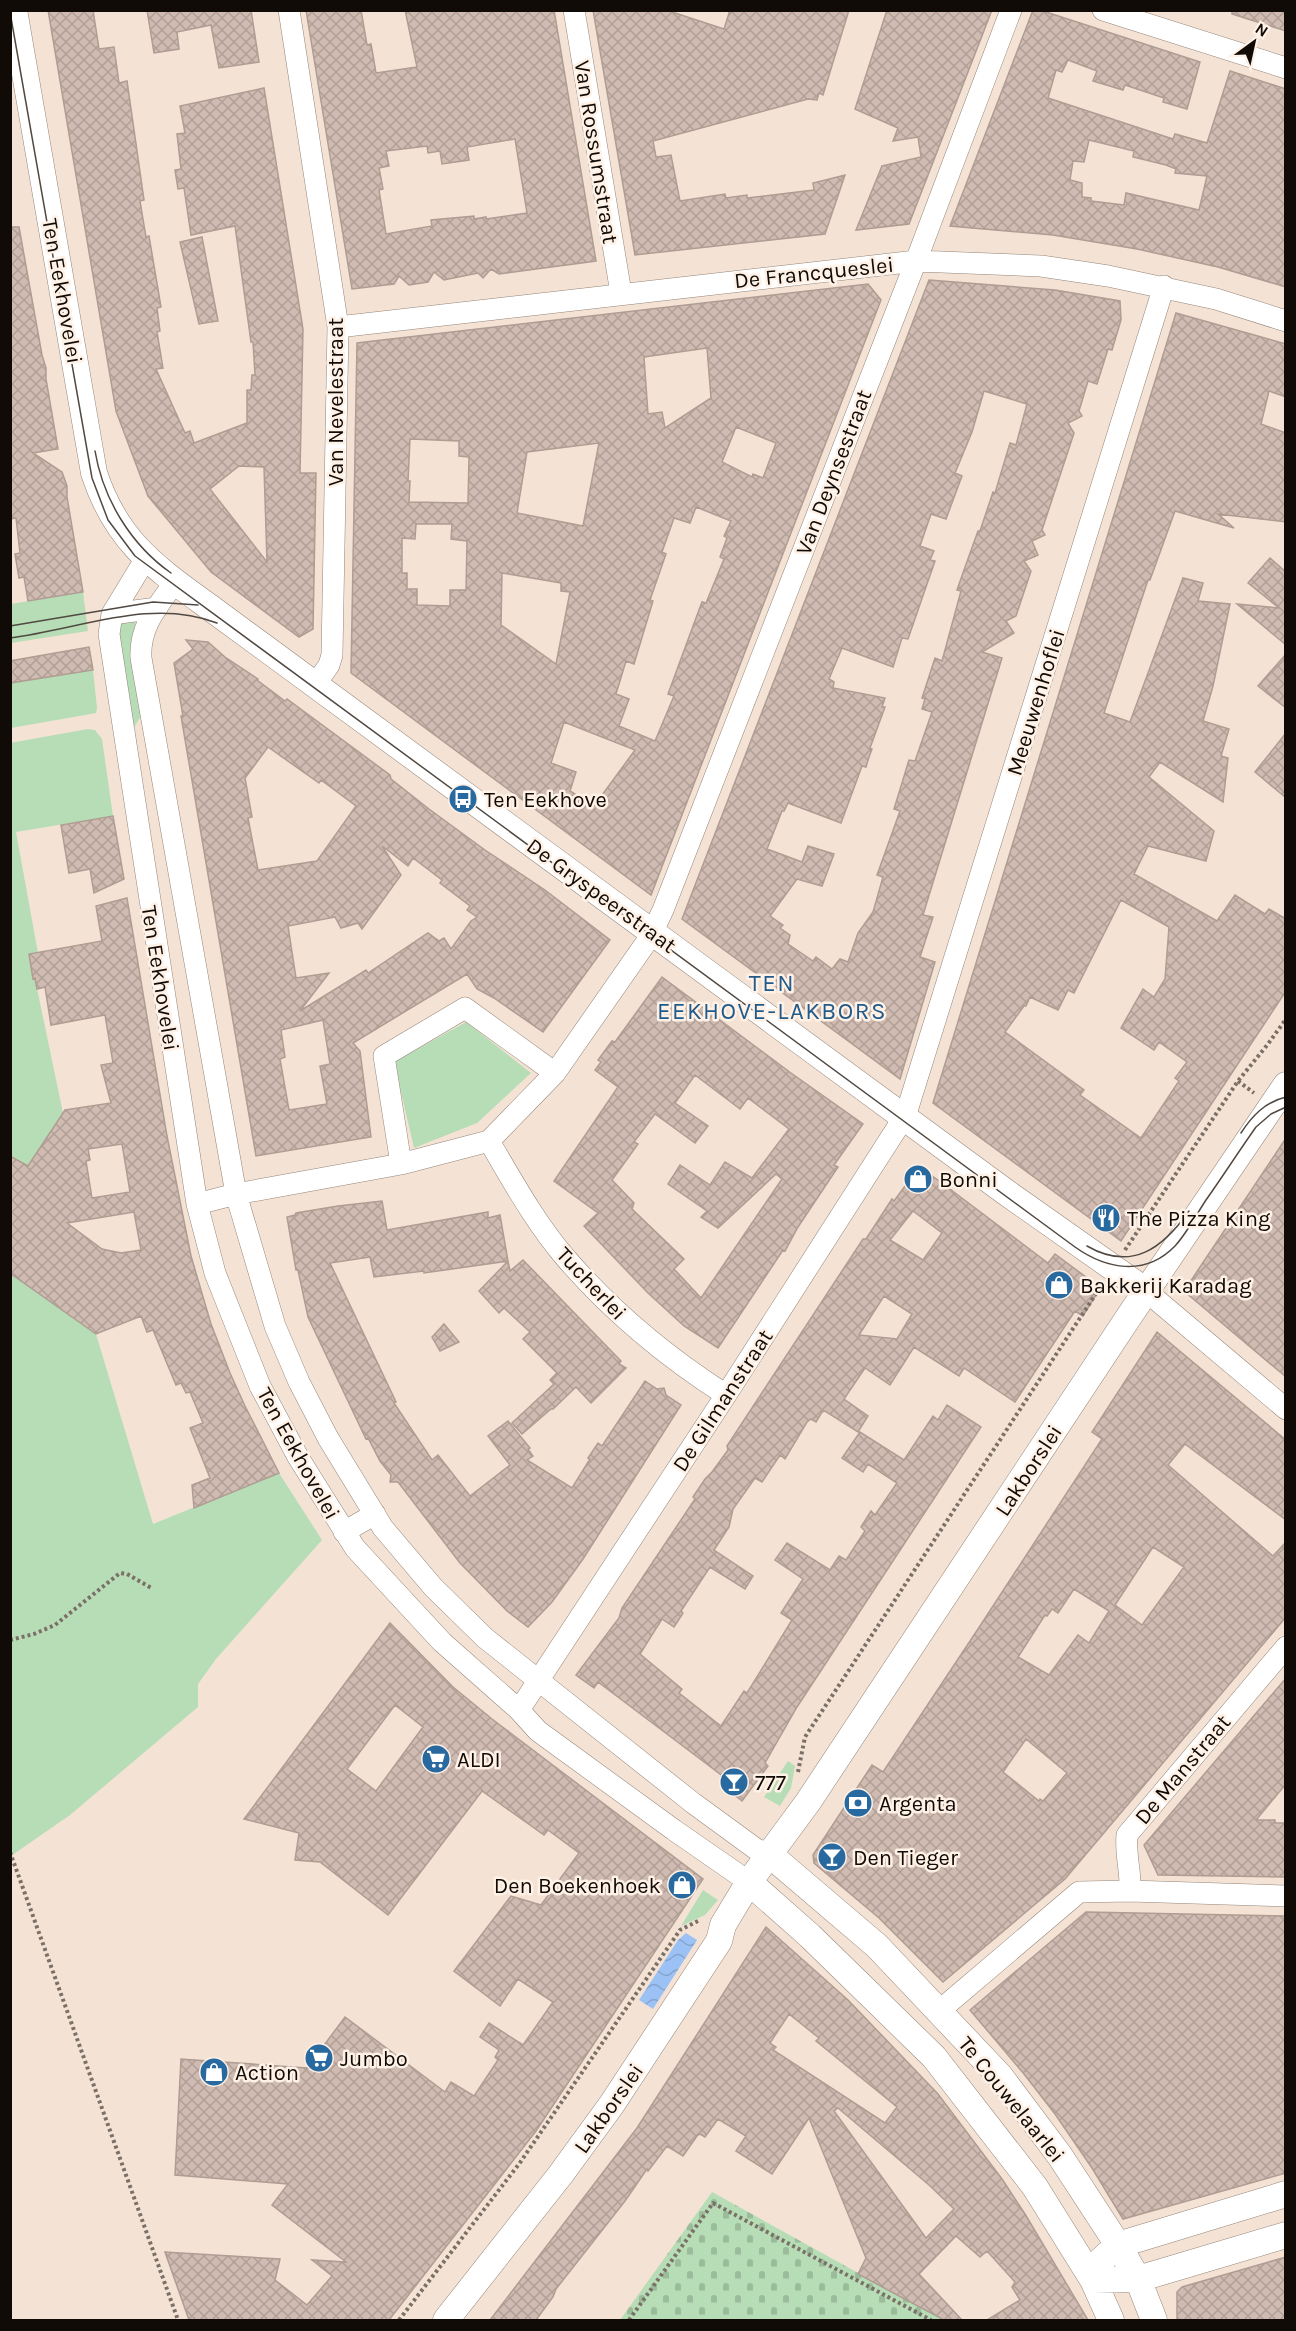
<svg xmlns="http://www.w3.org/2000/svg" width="1296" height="2331" viewBox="0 0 1296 2331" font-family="Karla,sans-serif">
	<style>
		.green { fill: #b6ddb5 }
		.cemetery { fill: url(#cemetery-stones) }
		.water { fill: url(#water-waves) }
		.building { fill: url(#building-cross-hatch); stroke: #af9c92; stroke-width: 1.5; fill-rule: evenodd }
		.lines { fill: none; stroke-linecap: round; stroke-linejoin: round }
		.minor-casing { stroke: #958578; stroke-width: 22 }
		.tertiary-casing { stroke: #958578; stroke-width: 27 }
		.path { stroke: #7b7067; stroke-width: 4; stroke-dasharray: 3 3; stroke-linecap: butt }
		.minor { stroke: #fff; stroke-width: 21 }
		.tertiary { stroke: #fff; stroke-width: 26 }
		.tram { stroke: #524942; stroke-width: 1.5 }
		.labels { text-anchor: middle; stroke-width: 5; stroke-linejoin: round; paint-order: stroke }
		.street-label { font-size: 22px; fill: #100b06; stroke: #fff1e6 }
		.poi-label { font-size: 22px; fill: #100b06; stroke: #fff1e6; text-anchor: start }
		.neighbourhood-label { font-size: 24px; letter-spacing: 1.5px; fill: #1f5a8b; stroke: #fff1e6 }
	</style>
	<defs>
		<pattern id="cemetery-stones" width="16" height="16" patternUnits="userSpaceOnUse" patternTransform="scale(1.5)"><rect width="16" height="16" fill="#b6ddb5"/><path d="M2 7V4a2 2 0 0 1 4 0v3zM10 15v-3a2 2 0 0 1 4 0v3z" fill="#9bbc9a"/></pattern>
		<pattern id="water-waves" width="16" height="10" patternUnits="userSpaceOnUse" patternTransform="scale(1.5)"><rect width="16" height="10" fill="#9cc2f5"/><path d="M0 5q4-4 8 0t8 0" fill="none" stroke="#85a5d1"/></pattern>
		<pattern id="building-cross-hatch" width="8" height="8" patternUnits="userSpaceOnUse" patternTransform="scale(1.5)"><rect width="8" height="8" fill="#cfbbb1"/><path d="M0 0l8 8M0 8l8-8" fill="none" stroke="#b19f97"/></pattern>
	</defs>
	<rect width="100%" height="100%" fill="#f4e3d5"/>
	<!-- green -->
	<path class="green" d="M83 592 88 631 11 643V604Z
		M136 621 131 642 141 716 130 734 118 639 119 624Z
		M93 670 97 708 96 713 11 728V683Z
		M88 729 95 730 102 739 113 816 16 832 38 953 30 955 63 1113 28 1166 10 1156V743Z
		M466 1022 531 1073 477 1123 414 1148 394 1062Z
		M10 1273 96 1334 153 1524 279 1473 322 1540 216 1659 198 1684V1707L70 1815 11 1856Z
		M788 1761 795 1766 791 1788 780 1806 764 1797Z
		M703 1890 718 1900 705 1915 681 1926Z"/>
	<!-- cemetery -->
	<path class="cemetery" d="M712 2192 943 2320H620Z"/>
	<!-- water -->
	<path class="water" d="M686 1933 697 1940 653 2009 639 2000 678 1940Z"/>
	<!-- building -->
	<path class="building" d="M48 10H93L99 49 114 47 119 83 127 81 144 200 140 201 146 237 149 236 161 307 157 308 160 331 157 332 163 368 156 369 185 433 190 431 194 443 247 423V390H251L252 375H255L253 342H251L235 226 191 235 184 188 178 189 175 170 181 169 177 134 185 133 180 106 264 88 303 329 300 473H316L313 629 299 637 211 572 148 496 116 411ZM239 466 264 467 267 562 210 489Z
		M147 10H251L259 62 219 68 211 25 177 32 179 49 154 53Z
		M306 10H361L367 45 371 44 376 73 417 67 405 10H554L596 261 499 274 491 269 483 278 478 273 444 280 434 272 428 282 409 285 399 276 394 284 352 289ZM515 139 527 213 486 219V217L474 219V216L431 220 432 226 386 234 379 190 383 189 379 168 389 166 386 151 427 146 428 153 440 151 442 164 469 160 467 147Z
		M593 10H666L724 29 730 10H849L823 95 819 93 817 100 808 99 653 141 656 157 671 155 680 201 725 194 726 198 747 195V198L814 190 813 183 845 175 825 234 635 255Z
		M887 10H992L909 224 856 230 882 166 921 157 918 137 893 141 898 128 855 109Z
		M1033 10H1040L1200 62 1187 109 1163 102 1164 98 1125 85 1123 90 1093 81 1097 71 1068 60 1062 72 1056 70 1048 98 1173 139 1175 134 1207 143 1230 71 1286 89V287L1218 267 1137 249 1053 235 950 226ZM1089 140 1134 151 1133 157 1166 165 1176 169 1175 173 1207 176 1199 210 1126 193 1124 205 1091 201V198L1082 197V183L1070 180 1073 161 1084 162Z
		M1232 10H1286V31L1232 14Z
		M10 227H19L42 355 46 368V379L58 449 33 453 62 472 67 486V497L83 592 28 601 24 577 19 578 15 554 20 553 16 518 10 519Z
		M202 237 218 321 199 324 180 242Z
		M929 280 1055 290 1120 301 1121 320 1112 350 1108 349 1097 384 1088 381 1079 411 1082 416 1068 423 1074 433 1042 530 1045 535 1032 541 1038 555 1024 561 1031 571 1016 616 1006 621 1014 633 982 652 1002 658 923 915 933 917 920 957 935 962 900 1079 682 919ZM984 391 1027 404 1016 445 1010 443 995 493 993 492 980 531H978L964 570 957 590 961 591 942 661 935 658 922 698 925 699 922 709 932 712 915 761 909 760 894 809 900 811 877 875 883 877 873 912 858 933 848 962 840 959 832 969 816 957 813 961 788 944 790 935 780 928 783 925 770 916 797 879 822 886 834 854 808 846 802 862 767 849 782 811H784L788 803 841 823 862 766 866 767 869 757 872 749 870 748 885 707H882L885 698 833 688 834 682 829 679 842 648 893 667 902 638 908 639 935 561 930 560 934 551 920 546 931 514 946 519 962 476 955 473 972 432Z
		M868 284 881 300 651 895 351 673 357 343ZM707 348 711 398 665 428 662 412 648 414 644 357ZM736 427 776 443 763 478 753 474 752 477 722 462ZM410 439 459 441V456L469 457 468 503 409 502 410 481H408ZM599 443 583 526 517 513 527 452ZM696 507 731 521 724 536 727 538 720 557 724 559 706 603 702 602 696 618 668 694 674 696 655 741 619 726 629 699 616 694 626 661 634 664 653 601 650 600 666 554 662 552 674 518 690 523ZM416 524H452L451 539 467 541 466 590H450V606L417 605V589H407V573H402V538L415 539ZM502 573 561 583V591L570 592 556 664 501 625ZM564 722 635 750 594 806 570 791 576 772 551 763Z
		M1176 313 1286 344V397L1269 391 1261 424 1286 433V522L1218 514 1234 528 1175 511 1150 580H1148L1104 713 1130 722 1183 578 1203 583 1198 601 1230 604 1213 686 1203 721 1229 729 1221 756 1228 758 1223 802 1160 762 1149 777 1214 831 1206 861 1148 846 1134 874 1217 921 1235 895 1265 914 1269 909 1286 919V991L1121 1241 933 1103ZM1121 900 1169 927 1165 979 1154 997 1143 989 1121 1028 1154 1050 1159 1042 1187 1062 1175 1078 1179 1081 1141 1138 1080 1095 1084 1090 1005 1032 1024 1006H1026L1030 997 1058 1010 1068 990 1074 993Z
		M1270 558 1286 572V645L1237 604 1279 608 1248 583Z
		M186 640 208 642 225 657 258 679 257 680 285 701 287 699 298 707 390 775 391 779 429 809 485 850 545 890 610 940 543 1032 494 998 477 989 467 974 353 1043 360 1051 371 1137 256 1156 181 716H183L174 663 193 649ZM268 747 319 783 321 780 356 806 317 861 258 870 248 818 252 817 245 778ZM382 846 408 866 413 858 442 880 440 883 470 906 467 910 477 917 471 921 451 949 444 938 439 941 428 933 368 973 366 970 300 1011 329 973 296 978 288 926 335 917 341 928 358 923 362 929 401 875ZM323 1020 330 1064 320 1066 327 1104 289 1110 280 1059 285 1057 281 1030Z
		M89 647 93 670 10 683V661Z
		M1286 654V708L1258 686Z
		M1286 733V798L1255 772Z
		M113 816 124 879 94 893 90 869 69 873 61 825Z
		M127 898 167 1136 191 1256 211 1324 230 1373 245 1406 279 1473 194 1508 192 1485 210 1478 190 1428 203 1423 190 1392 186 1393 181 1383 176 1385 153 1330 147 1332 141 1316 96 1334 10 1273V1156L28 1166 65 1110 111 1103 101 1065 113 1063 105 1015 51 1025 45 987 37 989 35 978 33 979 29 954 102 941 96 906ZM122 1144 130 1192 92 1198 86 1161 90 1160 88 1149ZM134 1212 141 1250 121 1253 102 1249 67 1223Z
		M662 977 791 1073 863 1124 834 1165 838 1167 798 1227 785 1251 783 1250 718 1348 684 1326 648 1293 584 1226 598 1213 554 1181 618 1087 595 1070 601 1062 598 1060 612 1041 615 1042ZM695 1075 740 1109 748 1098 789 1129 752 1178 725 1162 710 1185 680 1165 668 1184 707 1211 701 1217 718 1228 776 1174 782 1179 701 1298 674 1269 684 1259 632 1209 634 1203 612 1180 638 1144 634 1142 655 1114 695 1143 708 1126 675 1103Z
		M1286 1138V1377L1184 1291Z
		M919 1167 938 1180 1048 1263 1055 1254 1090 1280 1096 1295 1083 1316 1075 1311 1015 1402 964 1368 959 1376 914 1347 890 1385 865 1368 844 1399 868 1416 858 1432 825 1411 822 1412 816 1422 811 1419 807 1422 785 1459 780 1455 762 1482 755 1478 733 1509 729 1527 714 1550 753 1576 745 1589 710 1567 681 1611 683 1613 674 1627 662 1619 640 1654 682 1689 679 1693 721 1726 744 1691 747 1693 792 1620 781 1613 803 1579 775 1560 787 1543 830 1570 839 1556 846 1560 865 1531 861 1527 871 1511 875 1515 897 1483 868 1464 863 1472 842 1458 860 1432 904 1460 933 1416 938 1420 947 1405 981 1427 797 1707 765 1763 768 1766 742 1801 721 1784 725 1778 712 1768 598 1682 594 1688 576 1675 619 1618 622 1608 695 1499 693 1497 705 1479 712 1472 728 1450 727 1446 863 1239H866L892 1199 894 1201ZM913 1211 942 1233 923 1260 890 1240ZM884 1296 912 1314 897 1339 859 1335Z
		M382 1201 387 1230 488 1212V1218L500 1215 508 1261 424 1273V1271L374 1277 370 1257 330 1263 396 1402 394 1403 432 1460 438 1455 470 1496 510 1465 488 1436 508 1421 530 1448 528 1449 533 1456 527 1460 572 1488 590 1459 588 1458 598 1443 602 1446 645 1381 657 1389 664 1388 666 1395 681 1405 583 1559 552 1602 528 1627 507 1611 460 1563 398 1482H390L391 1475 380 1461 368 1438 366 1439 308 1317 298 1270H296L287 1217 295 1215 296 1213 338 1206Z
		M523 1260 621 1361 619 1364 626 1368 591 1403 576 1387 553 1409H551L522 1434 512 1423 554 1384 550 1380 557 1373 523 1339 530 1332 504 1308 499 1313 479 1291 508 1261 510 1271Z
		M444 1324 459 1342 440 1351 432 1337Z
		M1157 1332 1286 1440V1520L1185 1444 1168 1465 1273 1556 1286 1542V1617L1065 1879 943 1982 879 1918 814 1863 813 1855 872 1765 883 1772 978 1629 1102 1439 1092 1432ZM1153 1547 1184 1567 1142 1625 1115 1605ZM1074 1589 1109 1611 1089 1643 1078 1635 1049 1675 1018 1657 1045 1615 1047 1616 1052 1609 1058 1613ZM1026 1739 1067 1773 1043 1801 1040 1799 1039 1801 1003 1772Z
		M390 1623 453 1687 492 1719 703 1879 536 2131 389 2320H189L165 2252 280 2259 275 2280 307 2305 332 2276 312 2260 346 2262 272 2205 288 2184 175 2175 181 2059 307 2068 345 2017 445 2092 451 2082 474 2096 498 2060 495 2057 499 2050 480 2037 489 2023 523 2045 553 2002 518 1979 500 2006 454 1971 511 1896 541 1905 579 1853 548 1830 544 1835 482 1791 388 1915 320 1862 295 1860 299 1833 244 1819ZM395 1705 423 1727 376 1791 347 1769Z
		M1286 1678V1784L1256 1820H1275V1823H1286V1877L1158 1875 1144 1845Z
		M1086 1912 1286 1916V2173L1123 2219 1092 2168 1055 2114 1024 2074 970 2010Z
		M766 1927 848 2000 938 2094 1002 2179 1025 2214 1088 2320H987L1020 2300 1012 2287 1015 2282 987 2251 980 2257 956 2236 919 2274 962 2320H944L858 2274 866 2258 809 2118 772 2174 736 2151 746 2136 718 2119 705 2137 700 2134 697 2136 683 2156 667 2146 648 2171 647 2169 625 2201 556 2289 553 2297 536 2320H490L637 2128ZM789 2014 819 2038 816 2041 897 2107 885 2123 773 2050 776 2047 770 2043ZM838 2108 929 2185 954 2209 926 2238 834 2111Z
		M1286 2257V2320H1177V2292L1182 2287Z"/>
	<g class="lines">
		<!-- minor casing -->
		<g class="minor-casing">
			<path id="minor" d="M289 10 338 327 332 655 329 665 315 685
				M574 10 621 293
				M1103 10 1286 68
				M338 327 916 261 1041 266 1108 276 1216 299 1286 321
				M145 557 143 563 112 614 109 634 197 1204 215 1273 260 1386 298 1457 355 1548 442 1642 519 1710 538 1731 674 1830 749 1882
				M175 582C157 607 139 627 141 658L236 1194 275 1326 299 1382 328 1438 383 1528 433 1587 485 1638 693 1803 756 1849 769 1854
				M112 614 157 608
				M489 1141C512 1180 535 1222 564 1256 611 1311 665 1356 726 1395
				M401 1164 384 1056 465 1008 555 1073
				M197 1204 236 1194 401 1164 489 1141 555 1073 650 937 663 910 916 261 1011 10
				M1146 1291 1286 1409
				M344 1532 375 1514
				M519 1710 726 1395 906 1114 1164 286
				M1130 1891C1131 1871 1125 1854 1127 1835L1286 1647
				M939 2011 1079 1892 1130 1891 1286 1896"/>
		</g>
		<!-- tertiary casing -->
		<g class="tertiary-casing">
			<path id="tertiary" d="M14 10 94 473C117 543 156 568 212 609L1007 1193 1146 1291
				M769 1854 877 1946 1000 2076 1060 2156 1118 2245 1138 2279 1154 2320
				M749 1882 810 1936 934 2057 1035 2187 1093 2280 1111 2320
				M1088 2272 1118 2245 1286 2194
				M1093 2280 1138 2279 1286 2235
				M446 2320 561 2174 612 2104 719 1941 723 1925 749 1882 808 1802 1128 1318 1286 1085"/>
		</g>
		<!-- path -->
		<path class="path" d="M1238 1081 1254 1093
			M1125 1250 1238 1081 1268 1044 1286 1019
			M10 1640 34 1634 55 1625 120 1573 127 1574 153 1589
			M798 1772 805 1737 1101 1286
			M10 1852 178 2320
			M399 2320 519 2164 680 1930 700 1920
			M629 2320 713 2203 931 2320"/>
		<!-- minor -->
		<use href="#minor" class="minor"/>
		<!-- tertiary -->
		<use href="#tertiary" class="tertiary"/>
		<!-- tram -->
		<path class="tram" d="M10 12 92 478 108 520 135 556 1075 1247C1106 1269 1145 1277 1175 1246 1187 1233 1196 1215 1206 1200 1223 1176 1239 1151 1256 1127L1271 1114 1286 1107
			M95 451C103 499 131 545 171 573
			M10 626 153 602 198 605
			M10 638C78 630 150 597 217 623
			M1241 1133C1252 1116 1265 1102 1286 1097
			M1087 1246C1132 1272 1163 1248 1189 1211"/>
	</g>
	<!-- icons -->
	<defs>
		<g id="bus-disc" transform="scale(1.5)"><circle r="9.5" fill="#28699f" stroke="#fff1e6"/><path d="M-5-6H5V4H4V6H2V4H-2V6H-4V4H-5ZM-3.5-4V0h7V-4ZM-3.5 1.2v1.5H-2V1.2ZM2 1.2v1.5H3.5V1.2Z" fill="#fff"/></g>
		<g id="shop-disc" transform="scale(1.5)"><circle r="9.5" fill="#28699f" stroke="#fff1e6"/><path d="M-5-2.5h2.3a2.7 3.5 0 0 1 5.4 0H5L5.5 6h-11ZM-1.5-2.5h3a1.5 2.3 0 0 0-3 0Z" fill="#fff"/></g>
		<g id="restaurant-disc" transform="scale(1.5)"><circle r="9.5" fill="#28699f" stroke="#fff1e6"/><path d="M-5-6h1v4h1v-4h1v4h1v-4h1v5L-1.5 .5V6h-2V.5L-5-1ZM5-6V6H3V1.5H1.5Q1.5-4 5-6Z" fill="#fff"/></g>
		<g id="supermarket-disc" transform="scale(1.5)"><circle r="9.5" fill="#28699f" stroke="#fff1e6"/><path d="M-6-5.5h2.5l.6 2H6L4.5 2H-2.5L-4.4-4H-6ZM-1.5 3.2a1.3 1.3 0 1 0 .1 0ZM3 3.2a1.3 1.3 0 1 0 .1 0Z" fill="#fff"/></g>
		<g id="bar-disc" transform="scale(1.5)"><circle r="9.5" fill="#28699f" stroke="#fff1e6"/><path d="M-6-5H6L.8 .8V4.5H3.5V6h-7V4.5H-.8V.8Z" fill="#fff"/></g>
		<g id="bank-disc" transform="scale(1.5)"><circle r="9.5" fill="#28699f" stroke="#fff1e6"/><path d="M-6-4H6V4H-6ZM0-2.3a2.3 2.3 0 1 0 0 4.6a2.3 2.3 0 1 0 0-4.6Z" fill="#fff"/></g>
	</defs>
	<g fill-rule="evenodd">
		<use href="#bus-disc" x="463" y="799"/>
		<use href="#shop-disc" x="918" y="1179"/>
		<use href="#restaurant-disc" x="1106" y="1218"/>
		<use href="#shop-disc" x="1059" y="1285"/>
		<use href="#supermarket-disc" x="436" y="1759"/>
		<use href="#bar-disc" x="734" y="1782"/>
		<use href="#bank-disc" x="858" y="1803"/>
		<use href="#bar-disc" x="832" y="1857"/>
		<use href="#shop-disc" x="682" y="1885"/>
		<use href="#supermarket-disc" x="319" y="2058"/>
		<use href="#shop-disc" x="214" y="2072"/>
	</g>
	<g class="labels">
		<!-- street labels -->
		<g class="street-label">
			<text transform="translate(597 152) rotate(81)" y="8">Van Rossumstraat</text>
			<text transform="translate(814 272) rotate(-6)" y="8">De Francqueslei</text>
			<text transform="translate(63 291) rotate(80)" y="8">Ten Eekhovelei</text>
			<text transform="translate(335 402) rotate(-90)" y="8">Van Nevelestraat</text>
			<text transform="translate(833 472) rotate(-69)" y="8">Van Deynsestraat</text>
			<text transform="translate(1035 702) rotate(-73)" y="8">Meeuwenhoflei</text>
			<text transform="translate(602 895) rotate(36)" y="8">De Gryspeerstraat</text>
			<text transform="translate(161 978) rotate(81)" y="8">Ten Eekhovelei</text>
			<text transform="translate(592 1283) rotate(47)" y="8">Tucherlei</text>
			<text transform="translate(722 1400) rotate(-57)" y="8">De Gilmanstraat</text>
			<text transform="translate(299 1453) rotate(61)" y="8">Ten Eekhovelei</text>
			<text transform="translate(1028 1470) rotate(-57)" y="8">Lakborslei</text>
			<text transform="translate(1182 1769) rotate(-50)" y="8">De Manstraat</text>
			<text transform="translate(1012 2099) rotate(51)" y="8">Te Couwelaarlei</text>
			<text transform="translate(608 2108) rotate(-55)" y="8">Lakborslei</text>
		</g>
		<!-- poi labels -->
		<g class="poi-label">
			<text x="484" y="807">Ten Eekhove</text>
			<text x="939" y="1187">Bonni</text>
			<text x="1127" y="1226">The Pizza King</text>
			<text x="1080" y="1293">Bakkerij Karadag</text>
			<text x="457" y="1767">ALDI</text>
			<text x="755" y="1790">777</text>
			<text x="879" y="1811">Argenta</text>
			<text x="853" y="1865">Den Tieger</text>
			<text x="661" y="1893" text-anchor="end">Den Boekenhoek</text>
			<text x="340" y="2066">Jumbo</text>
			<text x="235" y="2080">Action</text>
		</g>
		<!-- neighbourhood labels -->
		<g class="neighbourhood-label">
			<text x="772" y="991">TEN<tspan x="772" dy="28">EEKHOVE-LAKBORS</tspan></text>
		</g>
	</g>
	<!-- border -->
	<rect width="1296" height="2331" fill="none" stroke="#100b06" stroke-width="24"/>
	<!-- north arrow -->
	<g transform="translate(1254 42) rotate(33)" stroke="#fff1e6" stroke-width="4.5" paint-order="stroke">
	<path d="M0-4.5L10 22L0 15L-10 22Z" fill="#100b06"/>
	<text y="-9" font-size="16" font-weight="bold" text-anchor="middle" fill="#100b06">N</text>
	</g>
</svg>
